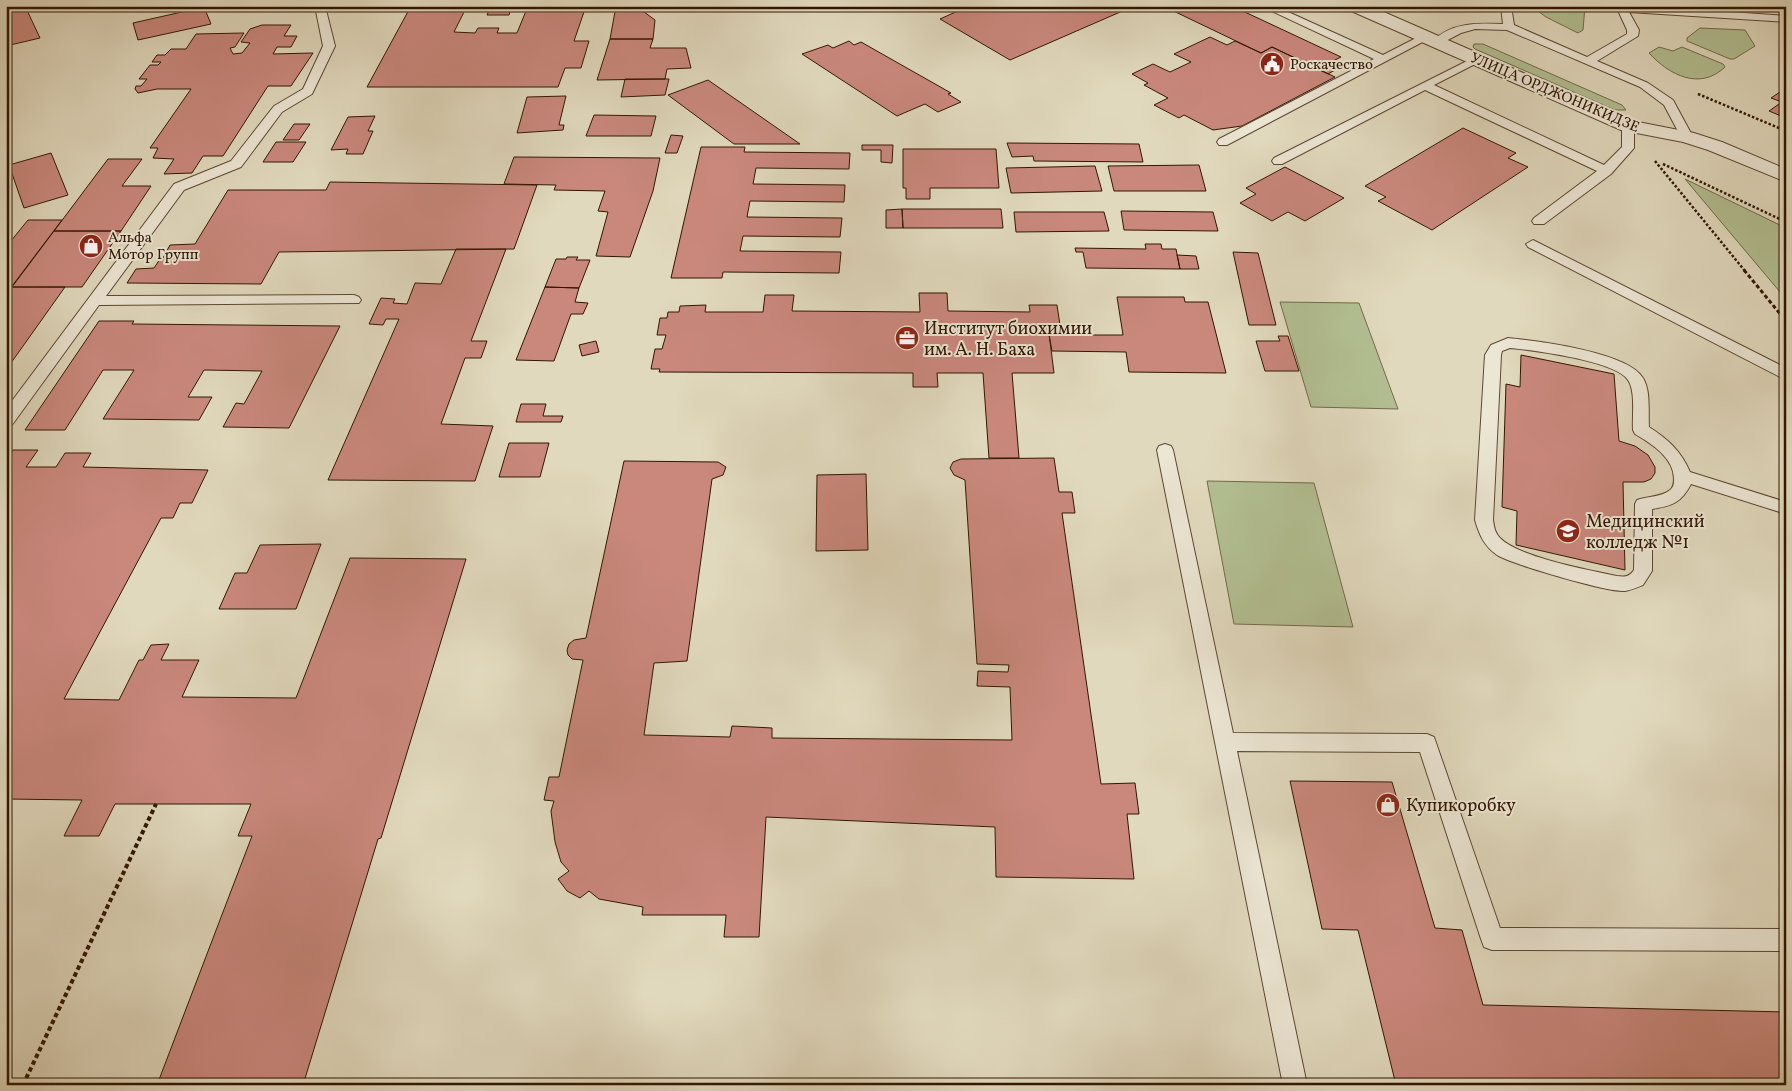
<svg xmlns="http://www.w3.org/2000/svg" width="1792" height="1091" viewBox="0 0 1792 1091" font-family="Vollkorn,serif">
	<style>
		.green { fill: #b2bf92; stroke: #726a49 }
		.building { fill: #ca887d; stroke: #311600 }
		.lines { fill: none; stroke-linecap: round; stroke-linejoin: round }
		.service-casing { stroke: #5d4730; stroke-width: 2 }
		.minor-casing { stroke: #5d4730; stroke-width: 2 }
		.path-far2 { stroke: #311600; stroke-width: 2.5; stroke-dasharray: 2.5 2; stroke-linecap: butt }
		.path-far1 { stroke: #311600; stroke-width: 3; stroke-dasharray: 4 2.5; stroke-linecap: butt }
		.path { stroke: #311600; stroke-width: 4; stroke-dasharray: 4.5 3; stroke-linecap: butt }
		.service { fill: #ece6d5; fill-rule: evenodd }
		.minor { fill: #ece6d5; fill-rule: evenodd }
		.labels { text-anchor: middle; stroke-width: 4; stroke-linejoin: round; paint-order: stroke }
		.far-poi-label { font-size: 15px; fill: #311600; stroke: #ece6d5; text-anchor: start }
		.far-street-label { font-size: 15px; fill: #311600; stroke: #ece6d5 }
		.poi-label { font-size: 18px; fill: #311600; stroke: #ece6d5; text-anchor: start }
	</style>
	<rect width="100%" height="100%" fill="#e1d9be"/>
	<filter id="stains"><feTurbulence type="fractalNoise" baseFrequency=".004" numOctaves="4"/><feColorMatrix values="0 0 0 0 .2 0 0 0 0 .09 0 0 0 0 .02 0 0 0 .5 -.17"/></filter>
	<radialGradient id="worn" r=".72"><stop offset=".6" stop-color="#630" stop-opacity="0"/><stop offset="1" stop-color="#630" stop-opacity=".3"/></radialGradient>
	<!-- green -->
	<path class="green" d="M1531 6H1585L1583 30 1578 33 1546 17Z
		M1700 28 1745 30 1755 46 1734 59H1730L1687 41V38Z
		M1474 44H1483L1622 105 1626 110H1615L1475 49 1473 47Z
		M1659 47 1673 51 1682 47 1723 64 1725 67C1700 91 1669 75 1649 53Z
		M1685 179 1786 228V299L1780 292Z
		M1280 302 1359 303 1398 409 1311 407Z
		M1207 481 1314 483 1353 627 1234 624Z"/>
	<!-- building -->
	<path class="building" d="M6 6H25L40 38 6 46Z
		M411 6H467L454 32 475 33 478 28H499L497 33H517L528 6H586L574 41H589L581 68H565L558 87H367Z
		M491 6H512L509 15H487Z
		M616 6H636L655 20 653 39H610Z
		M969 6H1134L1010 60 940 19Z
		M1163 6H1232L1341 57 1325 65 1335 70 1328 74 1272 47 1261 53Z
		M204 7 211 24 138 40 133 23Z
		M262 25H291L284 36H297L291 47H277L273 54 313 53 291 86H268L223 156H203L192 173 164 174 174 159 153 158 158 148H150L191 89H157L138 93 135 89 136 86H141L147 79H139L150 65H158L161 62H152L157 55H165L171 49H186L196 34 244 33 235 47 230 48 233 54 242 53 250 43 241 42 250 29Z
		M1210 37 1227 45 1235 41 1261 53 1272 47 1335 77 1242 126 1213 130 1184 115 1179 118 1154 105 1168 98 1144 85 1148 83 1132 74 1153 64 1170 72 1191 62 1174 54Z
		M610 39H653L650 48H686L691 68 667 69 665 79 597 80Z
		M849 41 854 45 861 42 951 93 948 94 961 102 938 112 925 104 897 116 802 54 828 45 833 48Z
		M625 79H669L665 95 621 97Z
		M708 80 800 144H734L668 95Z
		M1786 88V118L1769 111 1782 102 1771 98Z
		M566 96 559 125H564L563 130 517 133 527 97Z
		M594 115 656 116 651 136H586Z
		M375 116 368 131H373L363 154H346L348 149 331 150 348 117Z
		M294 124H310L299 140H283Z
		M1463 128 1516 153 1508 158 1528 167 1432 230 1378 201 1386 197 1365 186Z
		M671 135 683 136 677 153H665Z
		M276 142H306L293 162H263Z
		M1007 143 1139 144 1143 162 1034 161 1033 156 1012 157Z
		M862 145H893L892 163 881 162V150H862Z
		M701 147H745L744 152 850 153 849 169 756 168 753 184 845 185 844 202 750 201 747 217 842 218 840 237 743 236 740 251 841 252 839 273 723 272 722 278H671Z
		M903 149H996L999 188H930V199H906V188H903Z
		M51 153 68 195 24 208 9 165Z
		M514 157 660 158 653 191 630 257 596 256 608 212 598 211 605 191 554 190 556 185 504 184Z
		M108 159H142L122 186H151L121 231H54Z
		M1199 165 1206 191H1114L1108 166Z
		M1095 166 1102 191 1011 193 1006 168Z
		M1285 167 1344 198 1305 221 1288 212 1272 221 1240 203 1256 194 1246 188Z
		M330 182 537 185 514 249 279 252 261 284 127 283 136 269 154 268 160 259 163 258 170 245 195 244 228 190H326Z
		M902 209H1001L1003 228H903Z
		M902 209 903 228H886V210Z
		M1121 211 1213 212 1218 231 1124 230Z
		M1014 212H1104L1109 231 1016 232Z
		M28 220H62L6 294V247Z
		M54 231H121L82 287H12Z
		M1145 244H1161L1162 249H1176L1180 269 1086 268 1083 252H1076L1075 248 1146 249Z
		M456 249H506L471 341H487L481 358H465L441 424 493 426 475 481 328 480 399 319H386L383 325 369 324 381 298 395 299 393 303 407 304 415 283 441 284Z
		M1233 252 1258 253 1276 325H1249Z
		M1177 255 1196 256 1199 269H1180Z
		M567 257H578L576 260H590L579 288 545 287 556 259H566Z
		M12 287H65L6 370V294Z
		M545 287 579 288 575 302 588 303 583 314H571L554 361 516 360Z
		M919 293H947L948 311 1030 312 1029 305H1057L1060 325H1048L1054 373H1012L1019 458H989L983 373H937L938 387H913V373L659 372 660 369H651L655 349H662L666 335H657L660 318H667L668 312H679L680 306 706 305 705 312H763L765 295H794L792 311 920 312Z
		M1117 297H1184L1185 302H1208L1226 373 1129 372 1126 352 1052 351 1049 335H1123Z
		M99 321H134L132 324 340 326 289 428 223 427 236 403 244 404 262 371 204 370 188 397H212L199 420 103 419 134 370H103L65 430H25Z
		M1278 336H1288L1299 371H1265L1256 341H1280Z
		M596 341 599 352 582 356 579 345Z
		M1521 355 1614 374 1619 441 1635 446 1648 455 1655 467V473L1651 479 1644 482H1623L1625 570 1516 545 1517 511 1502 507 1506 384 1520 387Z
		M521 404H546L543 416H563L561 422H516Z
		M509 443H549L540 477H499Z
		M13 450H38L26 467H56L65 453H91L83 467 208 470 192 503H180L173 518H161L64 699 119 700 139 660H143L151 645 169 644 161 660H199L182 697 296 698 350 558 466 559 381 838 378 839 303 1085H157L252 836H238L251 804H115L99 836H64L82 800 6 799V461Z
		M1054 458 1059 492H1072L1075 513H1062L1101 784 1135 783 1139 814H1127L1134 879 996 877 995 827 766 817 759 937H724L726 915H642L643 907 599 899 589 891 580 898 567 891 558 879 569 871 561 862 555 842 551 811 554 801 544 800 549 777H559L583 660 572 659 568 655 567 650 569 644 574 640 586 638 624 461 718 462 726 467 723 475 712 479 687 661 654 663 644 735 730 737 732 726 772 728V738L1012 740 1010 687 977 686 978 671 1008 672 1009 665 977 664 965 480 954 475 950 468 953 462 961 459Z
		M866 474 868 550 816 551 817 475Z
		M321 544 296 609H219L235 573H247L260 545Z
		M1290 781 1392 782 1435 928 1462 930 1483 1005 1786 1012V1085H1396L1358 930 1322 929Z"/>
	<g class="lines">
		<!-- service casing -->
		<g class="service-casing">
			<path id="service" d="M115 6H125V7L120 10 116 9Z
				M315 6H325L335 46 312 94 282 112 241 167 184 190 106 296 354 295 359 297 361 300 359 303 99 305 12 425 6 426V409L174 184 231 161 274 106 303 89 323 46Z
				M1261 6H1275L1383 55 1422 35H1430L1432 37 1227 145H1219L1217 142 1219 139 1374 59Z
				M1501 6H1511L1514 25 1587 57 1627 34V30L1616 6H1644L1786 16V22L1629 12 1639 30 1638 36 1597 61 1648 83 1673 100 1693 137 1687 141 1681 137 1664 105 1640 87 1507 30 1475 29 1461 33 1438 45 1432 42C1450 22 1479 23 1503 24Z
				M1477 56 1483 59 1481 61 1434 85 1604 165 1622 147V126L1624 123H1632L1634 126V148L1611 174 1544 224H1534L1532 221 1534 218 1597 171 1425 90 1282 164H1274L1272 161 1274 158Z
				M1533 240 1786 368V380L1528 247 1526 244Z
				M1508 338C1537 341 1628 352 1643 378 1651 391 1648 412 1649 427 1668 439 1681 451 1690 472L1786 502V514L1691 484C1681 503 1672 506 1652 509V571L1643 585C1638 587 1631 590 1625 591 1609 593 1511 564 1497 555 1484 546 1479 534 1475 520L1485 355 1491 345ZM1510 348C1533 350 1616 361 1628 380 1636 392 1632 416 1633 430L1635 434C1652 444 1674 458 1674 479 1674 483 1674 487 1670 490 1662 497 1648 496 1637 500L1635 504 1634 570C1629 577 1625 577 1617 576 1589 570 1518 557 1500 538 1495 533 1494 527 1493 520L1501 355 1502 351Z
				M1165 444 1171 446 1173 450 1233 733 1427 734 1434 737 1500 928 1786 929V951L1492 950 1484 947 1481 939 1420 752 1237 751 1307 1085H1283L1157 450 1159 446Z"/>
		</g>
		<!-- minor casing -->
		<g class="minor-casing">
			<path id="minor" d="M1347 6H1370L1633 121 1694 133 1722 142 1786 169V182L1708 150 1683 142 1621 130 1349 10Z"/>
		</g>
		<!-- path-far2 -->
		<path class="path-far2" d="M1698 94 1786 131
			M1655 161 1745 271
			M1663 164 1786 222"/>
		<!-- path-far1 -->
		<path class="path-far1" d="M1744 270 1786 321"/>
		<!-- path -->
		<path class="path" d="M23 1085 156 804"/>
		<!-- service -->
		<use href="#service" class="service"/>
		<!-- minor -->
		<use href="#minor" class="minor"/>
	</g>
	<!-- icons -->
	<defs>
		<g id="civic-disc" transform="scale(1.25)"><circle r="9.5" fill="#8f2418" stroke="#ece6d5"/><path d="M-.6-6.5H3V-4.5H.6V-3L4-1V1h2V6H-6V1h2V-1L-.6-3ZM-1.2 2.5V6h2.4V2.5Z" fill="#fff"/></g>
		<g id="shop-disc" transform="scale(1.25)"><circle r="9.5" fill="#8f2418" stroke="#ece6d5"/><path d="M-5-2.5h2.3a2.7 3.5 0 0 1 5.4 0H5L5.5 6h-11ZM-1.5-2.5h3a1.5 2.3 0 0 0-3 0Z" fill="#fff"/></g>
		<g id="office-disc" transform="scale(1.25)"><circle r="9.5" fill="#8f2418" stroke="#ece6d5"/><path d="M-6-3h4V-5.5h4V-3h4V5H-6ZM-1-4.5V-3h2v-1.5ZM-6 0V1H6V0Z" fill="#fff"/></g>
		<g id="university-disc" transform="scale(1.25)"><circle r="9.5" fill="#8f2418" stroke="#ece6d5"/><path d="M0-5L7-2L0 1L-7-2ZM-4 1L0 2.5L4 1V4Q0 6-4 4Z" fill="#fff"/></g>
	</defs>
	<g fill-rule="evenodd">
		<use href="#civic-disc" x="1272" y="64"/>
		<use href="#shop-disc" x="91" y="246"/>
		<use href="#office-disc" x="907" y="338"/>
		<use href="#university-disc" x="1568" y="531"/>
		<use href="#shop-disc" x="1388" y="805"/>
	</g>
	<g class="labels">
		<!-- far-poi labels -->
		<g class="far-poi-label">
			<text x="1290" y="69">Роскачество</text>
			<text x="108" y="242">Альфа<tspan x="108" dy="17">Мотор Групп</tspan></text>
		</g>
		<!-- far-street labels -->
		<g class="far-street-label">
			<text transform="translate(1555 92) rotate(23)" y="5">УЛИЦА ОРДЖОНИКИДЗЕ</text>
		</g>
		<!-- poi labels -->
		<g class="poi-label">
			<text x="924" y="334">Институт биохимии<tspan x="924" dy="21">им. А. Н. Баха</tspan></text>
			<text x="1586" y="527">Медицинский<tspan x="1586" dy="21">колледж №1</tspan></text>
			<text x="1406" y="811">Купикоробку</text>
		</g>
	</g>
	<!-- margin -->
	<rect width="1792" height="1091" fill="none" stroke="#e1d9be" stroke-width="25"/>
	<rect x="8" y="8" width="1777" height="1076" fill="none" stroke="#311600" stroke-width="2.5"/>
	<rect x="12" y="12" width="1767" height="1066" fill="none" stroke="#311600"/>
	<rect width="100%" height="100%" filter="url(#stains)"/>
	<rect width="100%" height="100%" fill="url(#worn)"/>
</svg>
